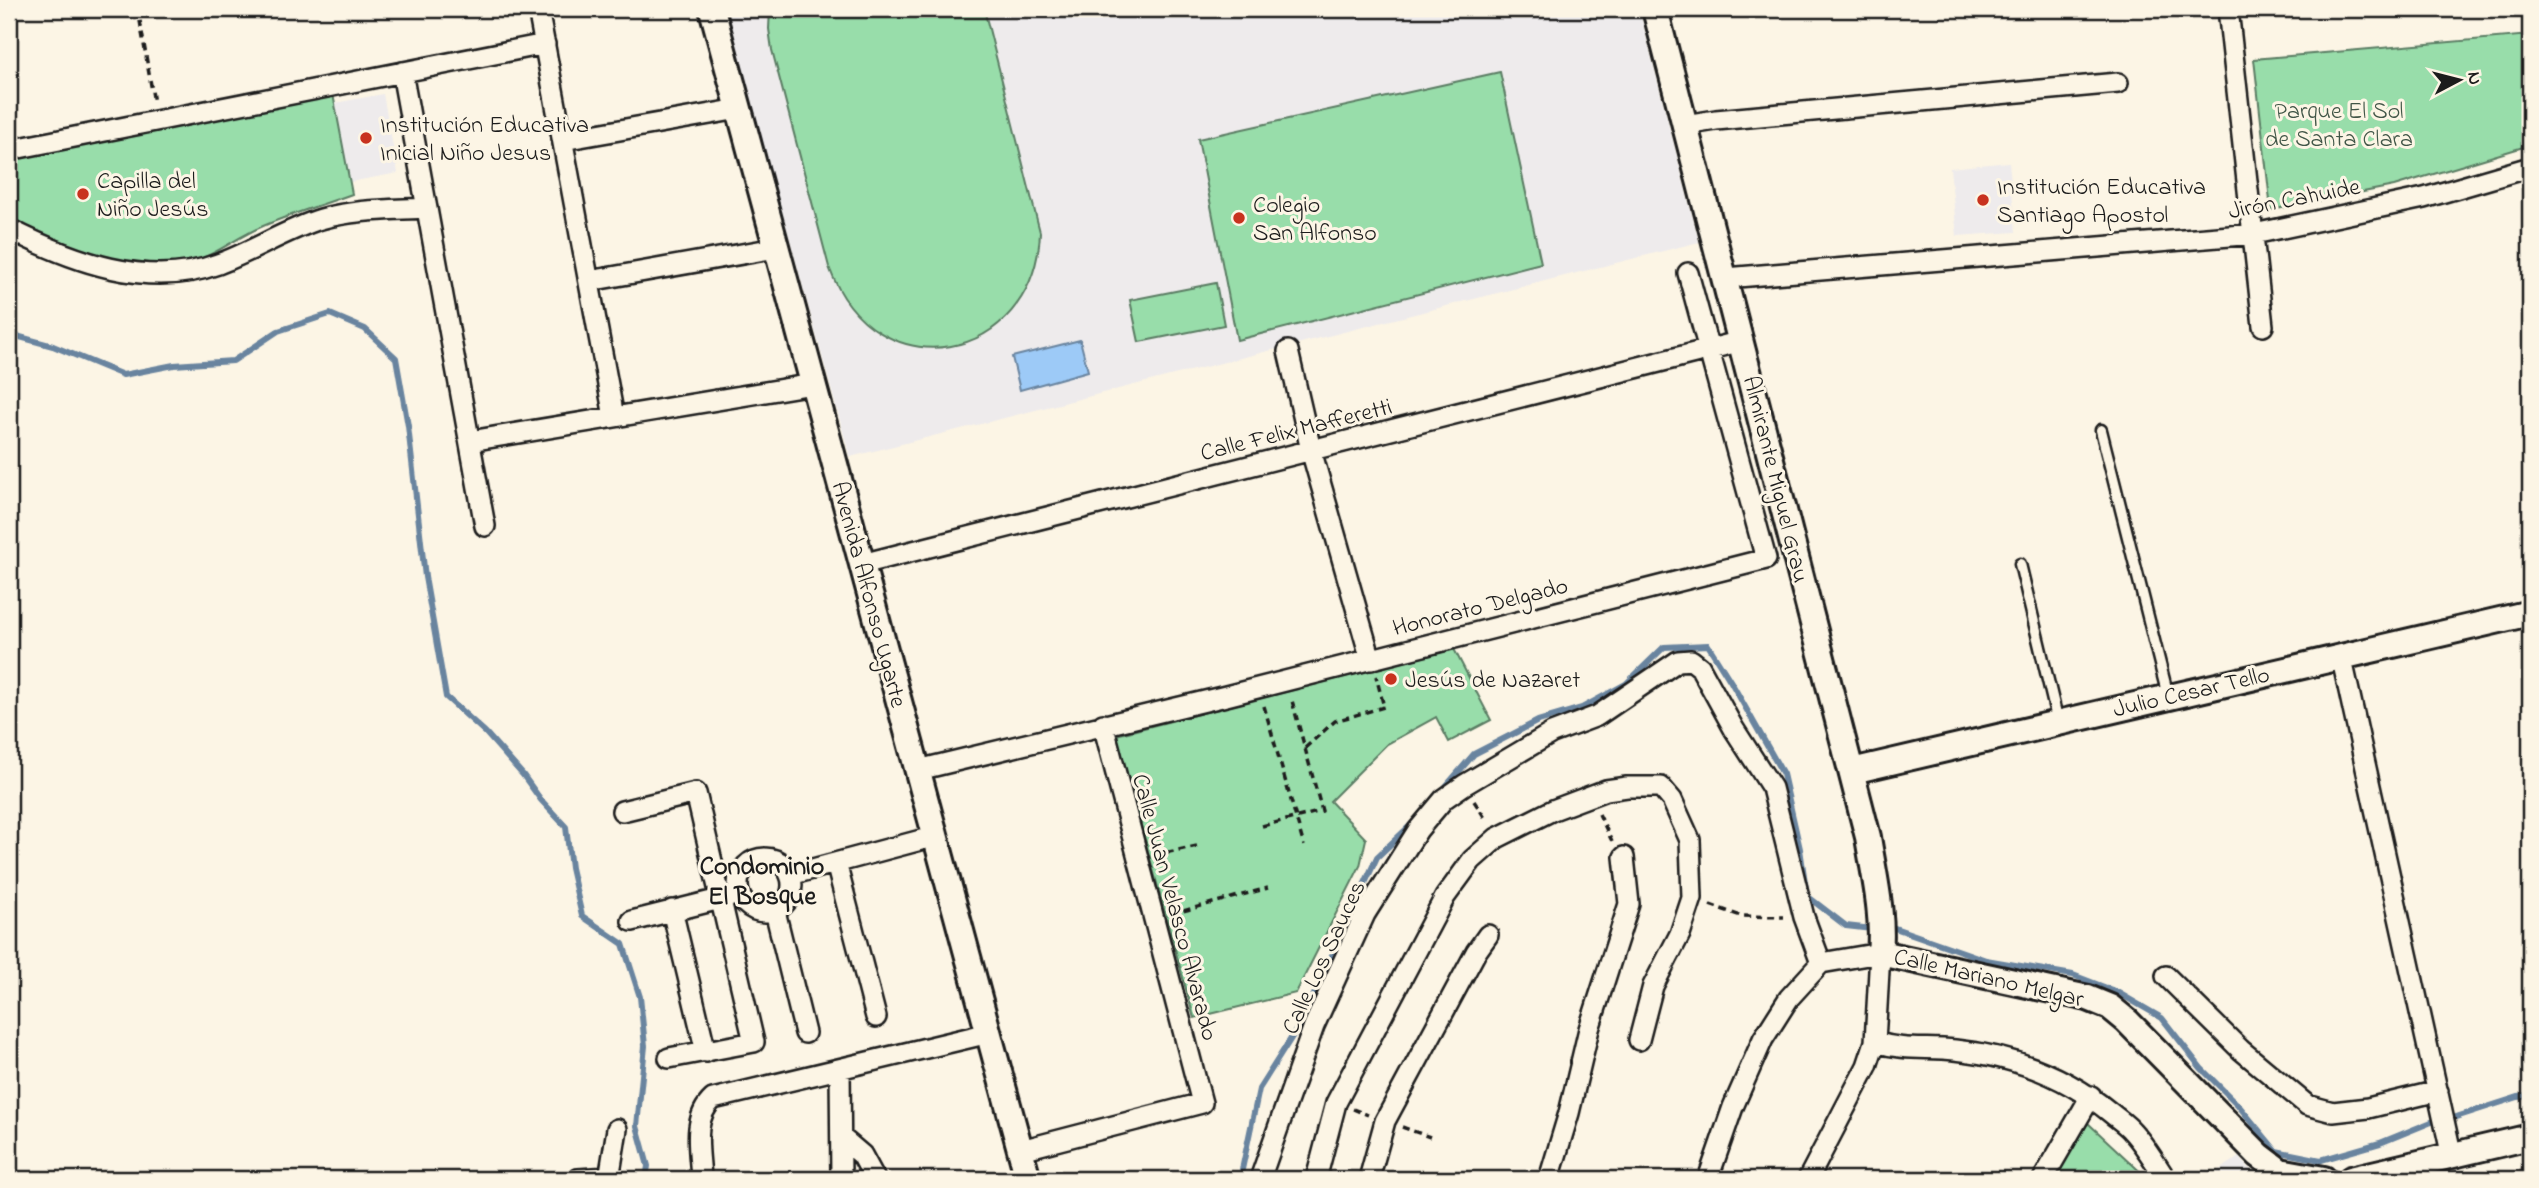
<svg xmlns="http://www.w3.org/2000/svg" width="2539" height="1188" viewBox="0 0 2539 1188" font-family="'Indie Flower',sans-serif">
	<style>
		.built { fill: #eeebec }
		.green { fill: #98ddaa; stroke: #5a7c63; stroke-width: 2 }
		.water { fill: #9dcaf7; stroke: #69849f; stroke-width: 2 }
		.lines { fill: none; stroke-linecap: round; stroke-linejoin: round }
		.stream { stroke: #69849f; stroke-width: 6 }
		.service-casing { stroke: #1c1c1c; stroke-width: 15 }
		.minor-casing { stroke: #1c1c1c; stroke-width: 24 }
		.tertiary-casing { stroke: #1c1c1c; stroke-width: 30 }
		.path { stroke: #1c1c1c; stroke-width: 3.5; stroke-dasharray: 7 5; stroke-linecap: butt }
		.service { stroke: #fcf5e5; stroke-width: 10 }
		.minor { stroke: #fcf5e5; stroke-width: 19 }
		.tertiary { stroke: #fcf5e5; stroke-width: 24 }
		.poi-dot { fill: #c8321e; stroke: #fcf5e5; stroke-width: 2.5 }
		.labels { text-anchor: middle; stroke-width: 6; stroke-linejoin: round; paint-order: stroke }
		.park-label { font-size: 24px; fill: #415647; stroke: #fcf5e5 }
		.poi-label { font-size: 24px; fill: #1c1c1c; stroke: #fcf5e5; text-anchor: start }
		.street-label { font-size: 24px; fill: #1c1c1c; stroke: #fcf5e5 }
		.neighbourhood-label { font-size: 26px; font-weight: bold; fill: #1c1c1c; stroke: #fcf5e5 }
	</style>
	<rect width="100%" height="100%" fill="#fcf5e5"/>
	<filter id="ink" filterUnits="userSpaceOnUse"><feTurbulence type="fractalNoise" baseFrequency=".0143" numOctaves="2"/><feDisplacementMap in="SourceGraphic" scale="14" xChannelSelector="R" yChannelSelector="G"/><feConvolveMatrix kernelMatrix="1 2 1 2 8 2 1 2 1" color-interpolation-filters="sRGB"/></filter>
	<g filter="url(#ink)">
		<!-- built -->
		<path class="built" d="M726 9H1639L1699 242 850 457Z
			M383 94 398 173 350 182 335 103Z
			M2009 162 2016 232 1957 236 1950 168Z
			M2239 1157 2259 1179H2206Z"/>
		<!-- green -->
		<path class="green" d="M770 9H984L1040 232C1035 365 875 392 829 267L772 50 769 29Z
			M2530 35V145L2394 186 2271 210 2254 59Z
			M1500 72 1541 263 1237 340 1198 139Z
			M333 94 352 194C322 205 290 214 261 227 231 240 207 262 173 267 128 273 49 242 9 222V154Z
			M1216 283 1224 325 1139 342 1130 300Z
			M1454 649 1491 720 1449 742 1436 717 1387 744 1330 801 1366 839 1360 866 1296 993 1194 1018 1116 735Z
			M2088 1123 2148 1179H2054Z"/>
		<!-- water -->
		<path class="water" d="M1080 340 1088 371 1020 390 1012 357Z"/>
		<g class="lines">
			<!-- stream -->
			<path class="stream" d="M9 334 53 346 123 375 174 365 233 361 278 331 330 314 365 329 396 358 408 426 425 577 446 697 485 732 523 775 541 800 566 827 571 868 582 916 623 944 640 997 645 1046 637 1126 648 1166 646 1179
				M1441 792 1474 754 1538 721 1582 708 1626 684 1664 647 1708 645 1731 682 1783 774 1800 849 1807 896 1846 926 1872 929
				M1892 927 1986 960 2073 975 2117 992 2162 1018 2201 1068 2238 1105 2276 1151 2321 1160 2380 1143 2434 1121
				M2456 1117 2518 1097 2530 1096
				M1240 1179 1259 1089 1302 1021 1377 857 1413 823"/>
			<!-- service casing -->
			<g class="service-casing">
				<path id="service" d="M2101 430 2168 696
					M2020 564 2058 722"/>
			</g>
			<!-- minor casing -->
			<g class="minor-casing">
				<path id="minor" d="M538 9 614 417
					M2228 9 2263 326
					M402 72 485 526
					M1685 125 1716 120 2118 83
					M563 140 739 109
					M9 150 545 44
					M9 229C72 261 148 290 218 264 254 251 285 230 321 219 355 209 392 210 427 208
					M1726 278 2254 234 2424 198 2530 167
					M589 281 776 248
					M1288 351 1311 450 1371 660
					M470 441 813 384
					M862 564 1742 341
					M2341 655 2452 1157
					M918 770 1226 696 1766 559 1688 273
					M622 811 696 793 754 1042 669 1058
					M738 885a27 27 0 1 1 54 0a27 27 0 1 1-54 0Z
					M836 863 876 1017
					M790 875 936 836
					M672 910 706 1052
					M775 911 805 1033
					M632 921 732 896
					M2166 976 2241 1050 2307 1105 2333 1112 2368 1108 2438 1091
					M1875 1042C1904 1051 1926 1047 1955 1050 2014 1056 2065 1075 2111 1113 2118 1119 2126 1124 2132 1131 2145 1145 2155 1163 2166 1179
					M840 1069 841 1179
					M842 1138 862 1155 875 1179
					M1021 1150 1202 1103 1103 724
					M578 1179 609 1177
					M609 1179 617 1129
					M701 1179C700 1152 691 1119 713 1099L989 1033
					M1260 1179 1314 1026 1365 914 1418 830 1444 799 1464 785 1552 733 1597 716 1678 661 1691 660 1700 667 1734 729 1772 788 1804 917 1821 963
					M1316 1179 1336 1103 1445 897 1472 860 1497 838 1553 810 1606 790 1627 787H1661L1672 800 1690 840 1692 898 1680 934 1653 986 1639 1040
					M1369 1179 1385 1121 1476 952 1488 935
					M1549 1179 1569 1113 1589 1029 1629 904 1624 857
					M1708 1179 1733 1107 1763 1039 1789 998 1821 963 1880 953 1875 1042 1867 1066 1808 1179
					M2043 1179 2091 1096"/>
			</g>
			<!-- tertiary casing -->
			<g class="tertiary-casing">
				<path id="tertiary" d="M712 9 1028 1179
					M1655 9 1868 837C1874 875 1884 915 1880 953L2088 998 2110 1007 2127 1021 2259 1155 2280 1171 2324 1179
					M1852 771 2530 613
					M2351 1179 2530 1137"/>
			</g>
			<!-- path -->
			<path class="path" d="M138 9 154 103
				M1264 706 1304 846
				M1305 748 1335 721 1384 707 1376 676
				M1474 801 1487 821
				M1599 814 1612 841
				M1262 826 1322 811 1291 697
				M1155 855 1197 846
				M1710 905 1741 916 1784 917
				M1172 914 1268 888
				M1353 1109 1368 1115
				M1402 1127 1430 1137"/>
			<!-- service -->
			<use href="#service" class="service"/>
			<!-- minor -->
			<use href="#minor" class="minor"/>
			<!-- tertiary -->
			<use href="#tertiary" class="tertiary"/>
		</g>
	</g>
	<!-- markers -->
	<g class="poi-dot">
		<circle cx="366" cy="138" r="7"/>
		<circle cx="83" cy="194" r="7"/>
		<circle cx="1983" cy="200" r="7"/>
		<circle cx="1239" cy="218" r="7"/>
		<circle cx="1391" cy="679" r="7"/>
	</g>
	<g class="labels">
		<!-- park labels -->
		<g class="park-label">
			<text x="2339" y="118">Parque El Sol<tspan x="2339" dy="28">de Santa Clara</tspan></text>
		</g>
		<!-- poi labels -->
		<g class="poi-label">
			<text x="380" y="132">Institución Educativa<tspan x="380" dy="28">Inicial Niño Jesus</tspan></text>
			<text x="97" y="188">Capilla del<tspan x="97" dy="28">Niño Jesús</tspan></text>
			<text x="1997" y="194">Institución Educativa<tspan x="1997" dy="28">Santiago Apostol</tspan></text>
			<text x="1253" y="212">Colegio<tspan x="1253" dy="28">San Alfonso</tspan></text>
			<text x="1405" y="687">Jesús de Nazaret</text>
		</g>
		<!-- street labels -->
		<g class="street-label">
			<text transform="translate(2294 198) rotate(-11)" y="8">Jirón Cahuide</text>
			<text transform="translate(1296 429) rotate(-14)" y="8">Calle Felix Mafferetti</text>
			<text transform="translate(1777 479) rotate(76)" y="8">Almirante Miguel Grau</text>
			<text transform="translate(870 594) rotate(75)" y="8">Avenida Alfonso Ugarte</text>
			<text transform="translate(1480 606) rotate(-14)" y="8">Honorato Delgado</text>
			<text transform="translate(2191 691) rotate(-13)" y="8">Julio Cesar Tello</text>
			<text transform="translate(1176 907) rotate(75)" y="8">Calle Juan Velasco Alvarado</text>
			<text transform="translate(1323 957) rotate(-65)" y="8">Calle Los Sauces</text>
			<text transform="translate(1989 977) rotate(13)" y="8">Calle Mariano Melgar</text>
		</g>
		<!-- neighbourhood labels -->
		<g class="neighbourhood-label">
			<text x="762" y="874">Condominio<tspan x="762" dy="30">El Bosque</tspan></text>
		</g>
	</g>
	<!-- margin -->
	<rect width="2539" height="1188" fill="none" stroke="#fcf5e5" stroke-width="35"/>
	<rect x="18" y="18" width="2504" height="1153" fill="none" stroke="#1c1c1c" stroke-width="2.5" filter="url(#ink)"/>
	<!-- north arrow -->
	<g transform="translate(2459 80) rotate(83)" stroke="#fcf5e5" stroke-width="5" paint-order="stroke">
	<path d="M0-5L12 26L0 18L-12 26Z" fill="#1c1c1c"/>
	<text y="-10" font-size="19" font-weight="bold" text-anchor="middle" fill="#1c1c1c">N</text>
	</g>
</svg>
